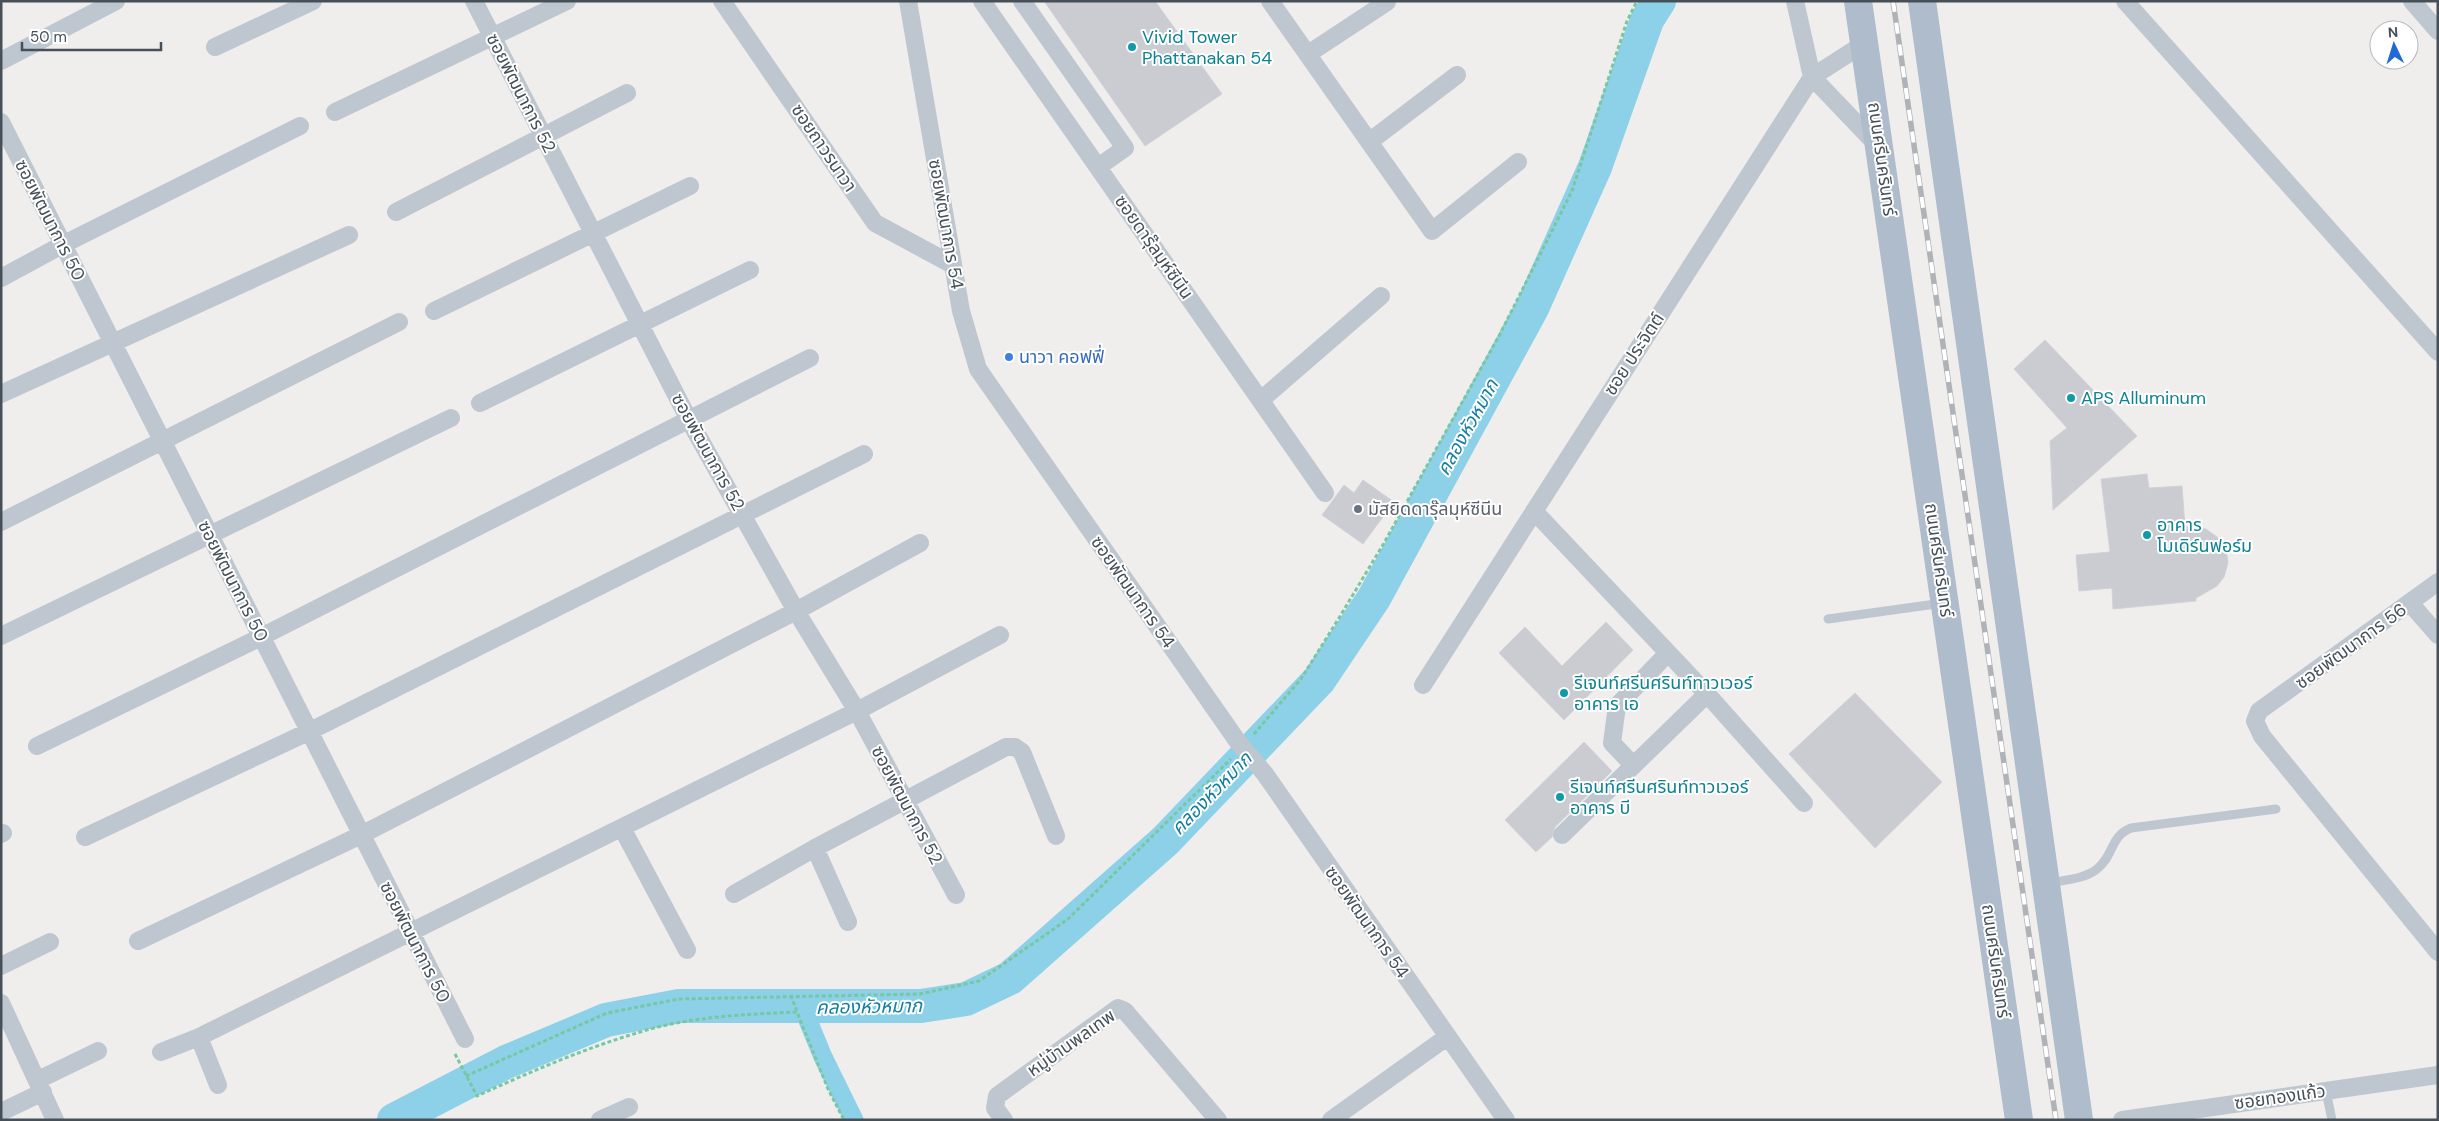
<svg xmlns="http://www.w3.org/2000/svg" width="2439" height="1121" viewBox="0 0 2439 1121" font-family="'DM Sans','Noto Sans Thai',sans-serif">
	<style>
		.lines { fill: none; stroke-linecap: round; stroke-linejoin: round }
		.canal { stroke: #8cd1e7; stroke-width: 19 }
		.river { stroke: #8cd1e7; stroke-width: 34 }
		.building { fill: #caccd2; stroke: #d1d3d8 }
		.path { stroke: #77c8a2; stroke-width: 3; stroke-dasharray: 4 2.5; stroke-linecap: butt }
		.service { stroke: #bec7cf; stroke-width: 9 }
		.minor { stroke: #bec7cf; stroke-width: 18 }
		.primary { stroke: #aebccb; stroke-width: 28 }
		.rail-casing { stroke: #afb2b7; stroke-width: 5.5 }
		.rail { stroke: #fff; stroke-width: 4; stroke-dasharray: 11; stroke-linecap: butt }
		.culture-dot { fill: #0f9aa8; stroke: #fff; stroke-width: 2 }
		.shop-dot { fill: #3f7fe0; stroke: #fff; stroke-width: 2 }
		.worship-dot { fill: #6b7280; stroke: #fff; stroke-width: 2 }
		.labels { text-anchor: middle; stroke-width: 4; stroke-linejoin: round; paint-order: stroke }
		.culture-label { font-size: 18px; fill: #0d838f; stroke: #fff; text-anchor: start }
		.street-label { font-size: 18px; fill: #465059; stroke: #fff }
		.shop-label { font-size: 18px; fill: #366cbe; stroke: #fff; text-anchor: start }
		.worship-label { font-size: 18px; fill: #5b616d; stroke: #fff; text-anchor: start }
		.water-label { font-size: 19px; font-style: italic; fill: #137ea0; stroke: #fff }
	</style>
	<rect width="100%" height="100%" fill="#f0eded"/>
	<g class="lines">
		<!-- canal -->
		<path class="canal" d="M802 1006 823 1057 854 1120"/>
		<!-- river -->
		<path class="river" d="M394 1120 506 1062 606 1020 679 1006H921L966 999 1010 978 1165 841 1319 680 1374 598 1532 308 1595 167 1647 20 1659 1"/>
	</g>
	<!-- building -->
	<path class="building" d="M1044 1H1155L1222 94 1145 146Z
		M2045 340 2137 436 2053 510 2050 441 2067 428 2014 369Z
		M2147 474 2149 488 2182 486 2185 526 2206 529 2217 537 2226 549 2228 563 2224 577 2217 586 2196 598V601L2113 609 2112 588 2079 591 2076 555 2110 552 2101 479Z
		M1363 480 1394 502 1363 544 1322 515 1344 485 1354 493Z
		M1606 622 1633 650 1564 720 1499 653 1525 627 1562 666Z
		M1855 693 1942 782 1875 848 1789 754Z
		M1584 742 1612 771 1555 827 1552 837 1536 852 1505 820Z"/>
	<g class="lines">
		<!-- path -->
		<path class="path" d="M1254 734 1301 679 1339 618 1384 543 1499 336 1572 191 1627 21 1637 1
			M791 995 797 1012
			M455 1054 477 1096C534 1070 597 1043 658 1027 703 1016 751 1014 797 1012L828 1089 844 1120
			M466 1076 607 1013 679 999 920 994 979 981 1068 919 1231 759"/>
		<!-- service -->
		<path class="service" d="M1828 619 1943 603
			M2049 883C2064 880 2085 879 2097 869 2114 856 2110 836 2131 828L2276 809
			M2326 1091 2332 1120"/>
		<!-- minor -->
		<path class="minor" d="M474 1 689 420 796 611 857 711 956 895
			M722 1 875 223 953 265
			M908 1 961 311 978 369 1238 742 1265 774 1506 1120
			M982 1 1325 493
			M1022 1 1125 148 1098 167
			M1270 1 1432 231 1518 162
			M1795 1 1812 77 1878 146
			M2125 1 2438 352
			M2412 1 2438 31
			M215 47 313 1
			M1308 54 1387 2
			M1 61 116 1
			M335 112 567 1
			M1 122 465 1039
			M1369 142 1457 75
			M396 212 627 93
			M1 278 62 245 300 126
			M434 311 690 186
			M1 394 349 235
			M1261 400 1381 296
			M480 403 750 270
			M1534 511 1707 694 1804 803
			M1 522 399 322
			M2438 582 2259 711 2255 721 2262 736 2438 952
			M2410 603 2438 635
			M1 636 451 418
			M1423 685 1812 77 1865 43
			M37 746 261 637 810 358
			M1633 765 1612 743 1617 706 1668 653
			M622 828 687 950
			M1 834 3 833
			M1562 835 1707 694
			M85 837 308 732 864 454
			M815 848 848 922
			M734 894 815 848 1006 747H1015L1022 752 1056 836
			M138 941 361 835 796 611 920 543
			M1 966 50 942
			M1 1003 55 1120
			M199 1037 218 1085
			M161 1052 199 1037 857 711 1000 635
			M38 1080 98 1051
			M1 1112 43 1092
			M600 1120 629 1107
			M1004 1120 995 1108 997 1096 1118 1008 1125 1011 1218 1120
			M1331 1120 1447 1037
			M2122 1120 2438 1075"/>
		<!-- primary -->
		<path class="primary" d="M1858 1 2019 1120
			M1922 1 2079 1120"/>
		<!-- rail casing -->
		<g class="rail-casing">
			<path id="rail" d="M1893 1 2056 1120"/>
		</g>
		<!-- rail -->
		<use href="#rail" class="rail"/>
	</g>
	<!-- markers -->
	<g class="culture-dot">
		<circle cx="1132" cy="47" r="5"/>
		<circle cx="2071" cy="398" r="5"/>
		<circle cx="2147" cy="535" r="5"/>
		<circle cx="1564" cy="693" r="5"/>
		<circle cx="1560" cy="797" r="5"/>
	</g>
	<circle class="shop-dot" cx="1009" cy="357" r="5"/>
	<circle class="worship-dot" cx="1358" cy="509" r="5"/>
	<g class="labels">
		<!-- culture labels -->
		<g class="culture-label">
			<text x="1142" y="43">Vivid Tower<tspan x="1142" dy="21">Phattanakan 54</tspan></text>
			<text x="2081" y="404">APS Alluminum</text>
			<text x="2157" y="531">อาคาร<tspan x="2157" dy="21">โมเดิร์นฟอร์ม</tspan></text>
			<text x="1574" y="689">รีเจนท์ศรีนศรินท์ทาวเวอร์<tspan x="1574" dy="21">อาคาร เอ</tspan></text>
			<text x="1570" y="793">รีเจนท์ศรีนศรินท์ทาวเวอร์<tspan x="1570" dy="21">อาคาร บี</tspan></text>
		</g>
		<!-- street labels -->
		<g class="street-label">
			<text transform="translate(521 93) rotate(63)" y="6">ซอยพัฒนาการ 52</text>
			<text transform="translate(824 148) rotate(56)" y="6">ซอยถาวรนาวา</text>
			<text transform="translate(1882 159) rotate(82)" y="6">ถนนศรีนครินทร์</text>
			<text transform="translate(50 220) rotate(63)" y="6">ซอยพัฒนาการ 50</text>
			<text transform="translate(946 224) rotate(80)" y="6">ซอยพัฒนาการ 54</text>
			<text transform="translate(1154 247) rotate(55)" y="6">ซอยดารุ๊ลมุห์ซีนีน</text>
			<text transform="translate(1634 354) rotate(-57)" y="6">ซอย ประจิตต์</text>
			<text transform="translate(708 452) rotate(61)" y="6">ซอยพัฒนาการ 52</text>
			<text transform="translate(1939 560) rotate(82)" y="6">ถนนศรีนครินทร์</text>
			<text transform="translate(233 581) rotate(63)" y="6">ซอยพัฒนาการ 50</text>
			<text transform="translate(1133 592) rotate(55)" y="6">ซอยพัฒนาการ 54</text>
			<text transform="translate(2351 646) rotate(-36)" y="6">ซอยพัฒนาการ 56</text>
			<text transform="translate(907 805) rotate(62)" y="6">ซอยพัฒนาการ 52</text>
			<text transform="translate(1367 922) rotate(55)" y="6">ซอยพัฒนาการ 54</text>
			<text transform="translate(415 942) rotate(63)" y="6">ซอยพัฒนาการ 50</text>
			<text transform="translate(1996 961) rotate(82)" y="6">ถนนศรีนครินทร์</text>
			<text transform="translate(1071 1043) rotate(-35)" y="6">หมู่บ้านพลเทพ</text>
			<text transform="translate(2280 1097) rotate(-8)" y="6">ซอยทองแก้ว</text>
		</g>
		<!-- shop labels -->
		<g class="shop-label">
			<text x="1019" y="363">นาวา คอฟฟี่</text>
		</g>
		<!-- worship labels -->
		<g class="worship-label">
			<text x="1368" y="515">มัสยิดดารุ๊ลมุห์ซีนีน</text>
		</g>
		<!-- water labels -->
		<g class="water-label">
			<text transform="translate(1467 427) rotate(-61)" y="7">คลองหัวหมาก</text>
			<text transform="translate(1211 793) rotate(-46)" y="7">คลองหัวหมาก</text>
			<text transform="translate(869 1006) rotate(-1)" y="7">คลองหัวหมาก</text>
		</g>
	</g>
	<!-- border -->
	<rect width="2439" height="1121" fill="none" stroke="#465059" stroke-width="5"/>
	<!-- north arrow -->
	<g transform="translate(2394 45) rotate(356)"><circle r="24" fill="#ffffff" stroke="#b5b9bd"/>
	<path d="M0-4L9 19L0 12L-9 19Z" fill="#216ad5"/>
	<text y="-8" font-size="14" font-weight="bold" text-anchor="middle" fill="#465059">N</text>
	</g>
	<!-- scale -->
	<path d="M22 42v8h139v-8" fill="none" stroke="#465059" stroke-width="2.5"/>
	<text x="30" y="42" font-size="15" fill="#465059" stroke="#ffffff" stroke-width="4" paint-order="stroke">50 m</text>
</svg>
